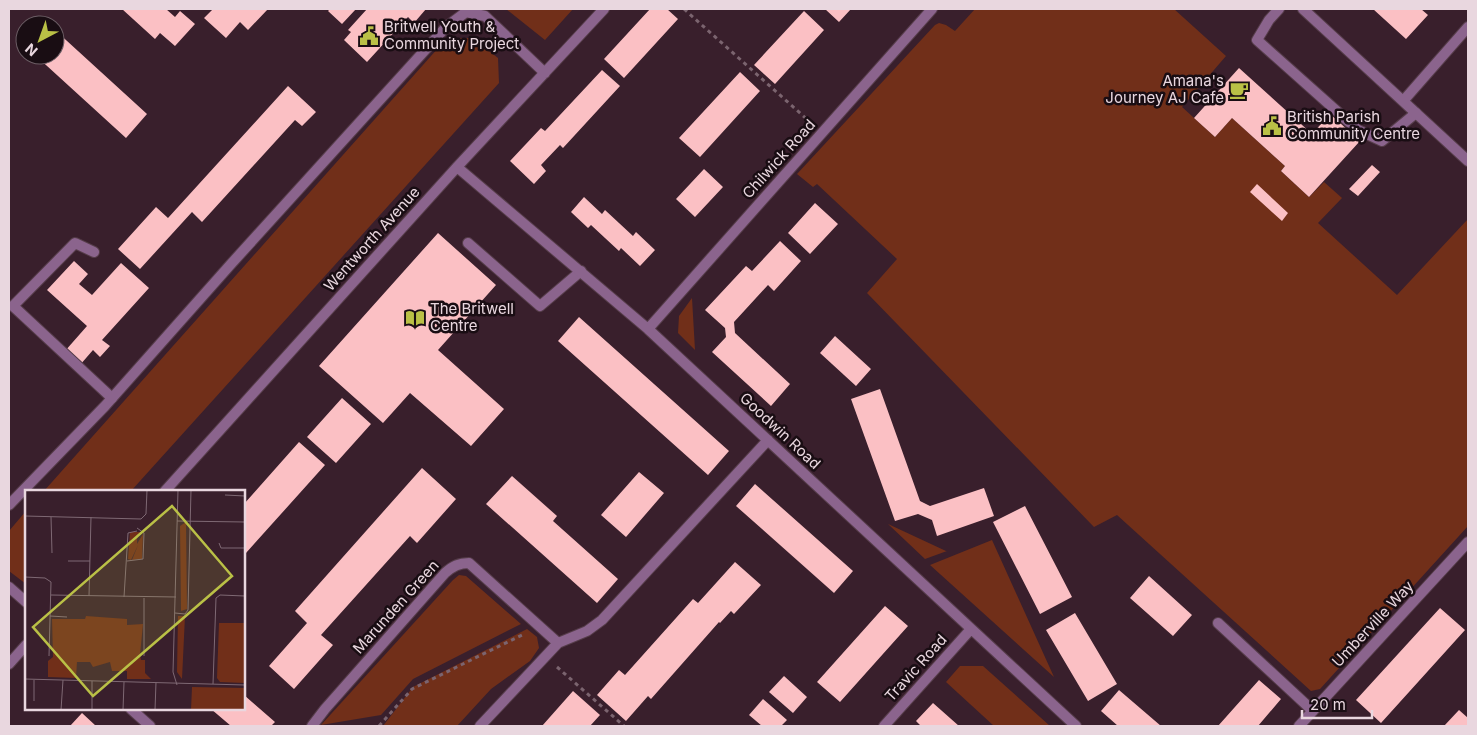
<svg xmlns="http://www.w3.org/2000/svg" width="1477" height="735" viewBox="0 0 1477 735" font-family="Inter,sans-serif">
	<style>
		.green { fill: #712f19 }
		.building { fill: #fbc0c4 }
		.lines { fill: none; stroke-linecap: round; stroke-linejoin: round }
		.service-casing { stroke: #553c49; stroke-width: 12 }
		.minor-casing { stroke: #553c49; stroke-width: 12 }
		.tertiary-casing { stroke: #553c49; stroke-width: 12 }
		.path { stroke: #7b646f; stroke-width: 3; stroke-dasharray: 4 4; stroke-linecap: butt }
		.service { stroke: #8b648d; stroke-width: 10 }
		.minor { stroke: #8b648d; stroke-width: 10 }
		.tertiary { stroke: #8b648d; stroke-width: 10 }
		.labels { text-anchor: middle; stroke-width: 5; stroke-linejoin: round; paint-order: stroke }
		.poi-label { font-size: 15px; fill: #e9d7df; stroke: #190d13; text-anchor: start }
		.street-label { font-size: 15px; fill: #e9d7df; stroke: #190d13 }
		.inset-road { fill: none; stroke: #7f6974; stroke-width: 1 }
		.view { fill: #bac046; fill-opacity: 0.15; stroke: #bac046; stroke-width: 2.5 }
		.inset-edge { fill: none; stroke: #e9d7df; stroke-width: 2.5 }
	</style>
	<rect width="100%" height="100%" fill="#391f2c"/>
	<!-- green -->
	<path class="green" d="M506 9H573L545 40Z
		M975 9H1174L1226 56 1182 107 1215 137 1232 118 1285 166 1281 171 1309 197 1324 182 1342 198 1318 223 1397 295 1468 219V526L1320 689 1311 691 1117 515 1094 527 867 293 897 259 817 184 813 187 797 174 935 25 939 23 946 25 955 31Z
		M447 38H472L498 58 499 83 131 491H44Z
		M692 298 695 350 678 333 679 316Z
		M26 511V584L9 571V531Z
		M888 524 946 551H947L925 559Z
		M992 540 1054 677 930 565Z
		M459 575 466 576 521 624 413 679 381 715 321 725 453 580Z
		M527 629 537 637 539 648 530 661 491 689 457 726H380H383L413 687Z
		M960 666H983L1050 726H994L946 682Z"/>
	<!-- building -->
	<path class="building" d="M122 9H166L175 17 180 11 195 24 175 46 160 33 155 39Z
		M213 9H268L248 30 240 22 226 38 204 18Z
		M330 9H356L342 24 328 11Z
		M367 9H426L414 23 408 17 367 62 344 40 351 32 348 30Z
		M650 9H667L678 19 624 78 604 59Z
		M825 9H851L839 22Z
		M1373 9H1421L1428 15 1406 39Z
		M804 11 824 30 775 84 754 65Z
		M55 30 147 114 126 138 35 55H55Z
		M1239 68 1312 134 1330 114 1360 141 1309 197 1281 171 1285 166 1232 118 1215 137 1194 118Z
		M602 70 620 86 563 148 560 145 541 165 546 171 534 184 510 161 541 128 545 131Z
		M740 72 760 91 700 157 679 138Z
		M288 86 316 112 302 126 295 120 202 222 192 212 140 269 118 249 156 207 168 218Z
		M1372 165 1380 172 1358 196 1349 189Z
		M704 169 723 187 695 217 676 199Z
		M1257 184 1288 213 1282 221 1250 192Z
		M584 197 602 214 605 210 633 236 636 232 655 250 640 266 621 248 619 251 591 225 588 228 571 212Z
		M815 203 838 224 810 254 788 233Z
		M438 233 496 285 438 350 504 409 471 446 410 393 383 423 319 366Z
		M780 241 801 261 774 291 768 285 734 322 735 333 790 384 771 406 712 352 726 337 725 328 705 310 746 266 752 271Z
		M74 261 88 274 79 284 92 295 121 263 149 288 102 340 110 346 100 357 93 350 80 365 65 351 87 326 47 290Z
		M579 317 729 451 708 475 558 341Z
		M835 336 871 369 856 386 820 353Z
		M880 389 920 501 930 506 984 488 994 516 937 536 932 520 918 514 895 521 851 399Z
		M342 398 371 424 336 463 307 437Z
		M299 442 325 465 246 553 244 551V504Z
		M422 468 456 499 417 543 410 536 321 635 333 645 294 689 269 666 307 623 295 611Z
		M639 472 664 493 626 537 601 515Z
		M512 476 557 516 553 521 618 579 597 603 486 504Z
		M755 484 853 571 834 593 736 506Z
		M1025 506 1072 597 1040 614 993 522Z
		M735 562 761 585 734 614 731 611 720 623 719 622 651 699 648 696 626 721 597 695 619 670 625 675 693 599 698 603Z
		M1149 576 1192 615 1173 636 1130 598Z
		M885 606 908 626 840 702 817 682Z
		M1440 608 1465 630 1381 723 1356 700Z
		M1075 613 1117 684 1088 701 1046 630Z
		M784 676 807 697 793 713 769 692Z
		M1259 680 1281 699 1258 726H1218Z
		M1119 690 1161 726H1118L1101 711Z
		M573 691 600 715 590 726H542Z
		M244 695 275 722 271 726H231L211 709H244Z
		M763 699 787 720 781 726H762L749 715Z
		M933 703 959 726H921L916 721Z
		M1459 710 1468 718V726H1444Z
		M82 713 96 726H70Z"/>
	<g class="lines">
		<!-- service casing -->
		<g class="service-casing">
			<path id="service" d="M1279 9 1269 20 1257 40 1358 130 1382 141 1416 113
				M468 243 540 306 581 271
				M94 252 75 243 13 306 112 398
				M131 709 150 726"/>
		</g>
		<!-- minor casing -->
		<g class="minor-casing">
			<path id="minor" d="M1404 100 1468 27
				M457 167 648 329 1076 726
				M648 329 932 9
				M165 491 457 167 604 9
				M9 505 105 406 231 264 446 27 466 12 485 16 545 73
				M9 587 26 602
				M1218 623 1313 711
				M9 664 26 645
				M312 726 325 709 445 573C453 566 459 563 469 563L558 643
				M480 726 558 643 587 631 602 620 768 440
				M884 726 971 629
				M1299 726 1468 542"/>
		</g>
		<!-- tertiary casing -->
		<g class="tertiary-casing">
			<path id="tertiary" d="M1303 9 1468 161"/>
		</g>
		<!-- path -->
		<path class="path" d="M684 9 810 122
			M557 667 624 726
			M379 726 412 689 524 634"/>
		<!-- service -->
		<use href="#service" class="service"/>
		<!-- minor -->
		<use href="#minor" class="minor"/>
		<!-- tertiary -->
		<use href="#tertiary" class="tertiary"/>
	</g>
	<!-- icons -->
	<defs>
		<g id="civic-bare" transform="scale(1.5)"><path d="M-.6-6.5H3V-4.5H.6V-3L4-1V1h2V6H-6V1h2V-1L-.6-3ZM-1.2 2.5V6h2.4V2.5Z" fill="#bac046" stroke="#190d13" stroke-width="2.5" paint-order="stroke"/></g>
		<g id="cafe-bare" transform="scale(1.5)"><path d="M-5.5-4.5H6V0H3Q3 3.5 0 3.5H-2.5Q-5.5 3.5-5.5 0ZM3-3.2v2h1.7v-2ZM-6 4.5H4V6H-6Z" fill="#bac046" stroke="#190d13" stroke-width="2.5" paint-order="stroke"/></g>
		<g id="library-bare" transform="scale(1.5)"><path d="M-6-4Q-3-5.5-.7-3.5V5Q-3 3-6 4ZM6-4Q3-5.5 .7-3.5V5Q3 3 6 4Z" fill="#bac046" stroke="#190d13" stroke-width="2.5" paint-order="stroke"/></g>
	</defs>
	<g fill-rule="evenodd">
		<use href="#civic-bare" x="369" y="36"/>
		<use href="#cafe-bare" x="1239" y="90"/>
		<use href="#civic-bare" x="1272" y="126"/>
		<use href="#library-bare" x="415" y="318"/>
	</g>
	<g class="labels">
		<!-- poi labels -->
		<g class="poi-label">
			<text x="384" y="32">Britwell Youth &amp;<tspan x="384" dy="17">Community Project</tspan></text>
			<text x="1224" y="86" text-anchor="end">Amana's<tspan x="1224" dy="17">Journey AJ Cafe</tspan></text>
			<text x="1287" y="122">British Parish<tspan x="1287" dy="17">Community Centre</tspan></text>
			<text x="430" y="314">The Britwell<tspan x="430" dy="17">Centre</tspan></text>
		</g>
		<!-- street labels -->
		<g class="street-label">
			<text transform="translate(779 159) rotate(-48)" y="5">Chilwick Road</text>
			<text transform="translate(372 239) rotate(-48)" y="5">Wentworth Avenue</text>
			<text transform="translate(780 431) rotate(43)" y="5">Goodwin Road</text>
			<text transform="translate(396 607) rotate(-48)" y="5">Marunden Green</text>
			<text transform="translate(1373 624) rotate(-47)" y="5">Umberville Way</text>
			<text transform="translate(916 668) rotate(-48)" y="5">Travic Road</text>
		</g>
	</g>
	<!-- overview -->
	<g transform="translate(25 490)">
		<rect width="220" height="220" fill="#391f2c"/>
		<path d="M161 32 162 119 156 121 155 36ZM105 42H116L112 49V54L118 44 117 69 107 70 113 55 106 70 103 69ZM61 126 102 129V135L118 134 115 165 116 170H120V183L126 189H102V181H87L85 172 68 177 65 172H52L51 188 23 187V171L28 167 27 129H60ZM153 126H160L157 189 152 182ZM194 133H220V193L195 192 192 188ZM167 197 220 198V220H166Z" fill="#712f19"/>
		<path class="inset-road" d="M200 5 220 6M0 26 116 29 121 24 122 0M26 27 27 63M152 31 220 32M194 53 196 58H220M43 71H65M102 71 118 69 119 43 112 38M0 87 20 88 26 92 24 166M26 105 151 107M64 106 66 27M99 107 103 43 112 41M150 123 160 124 163 120 166 0M25 126 42 127M119 166V108M0 189 220 195M188 194 191 108 195 105 220 106M152 195 148 182 153 0M9 211V190M36 220 38 190M67 220V191M98 220 99 192M130 220 131 192"/>
		<path class="view" d="M147 16 207 86 68 206 8 137Z"/>
		<rect width="220" height="220" class="inset-edge"/>
	</g>
	<!-- border -->
	<rect width="1477" height="735" fill="none" stroke="#e9d7df" stroke-width="20"/>
	<!-- north arrow -->
	<g transform="translate(40 40) rotate(221)"><circle r="24" fill="#190d13" stroke="#6c5e65"/>
	<path d="M0-4L9 19L0 12L-9 19Z" fill="#bac046"/>
	<text y="-8" font-size="14" font-weight="bold" text-anchor="middle" fill="#e9d7df">N</text>
	</g>
	<!-- scale -->
	<path d="M1302 710v8h70v-8" fill="none" stroke="#e9d7df" stroke-width="2.5"/>
	<text x="1310" y="710" font-size="15" fill="#e9d7df" stroke="#190d13" stroke-width="4" paint-order="stroke">20 m</text>
</svg>
